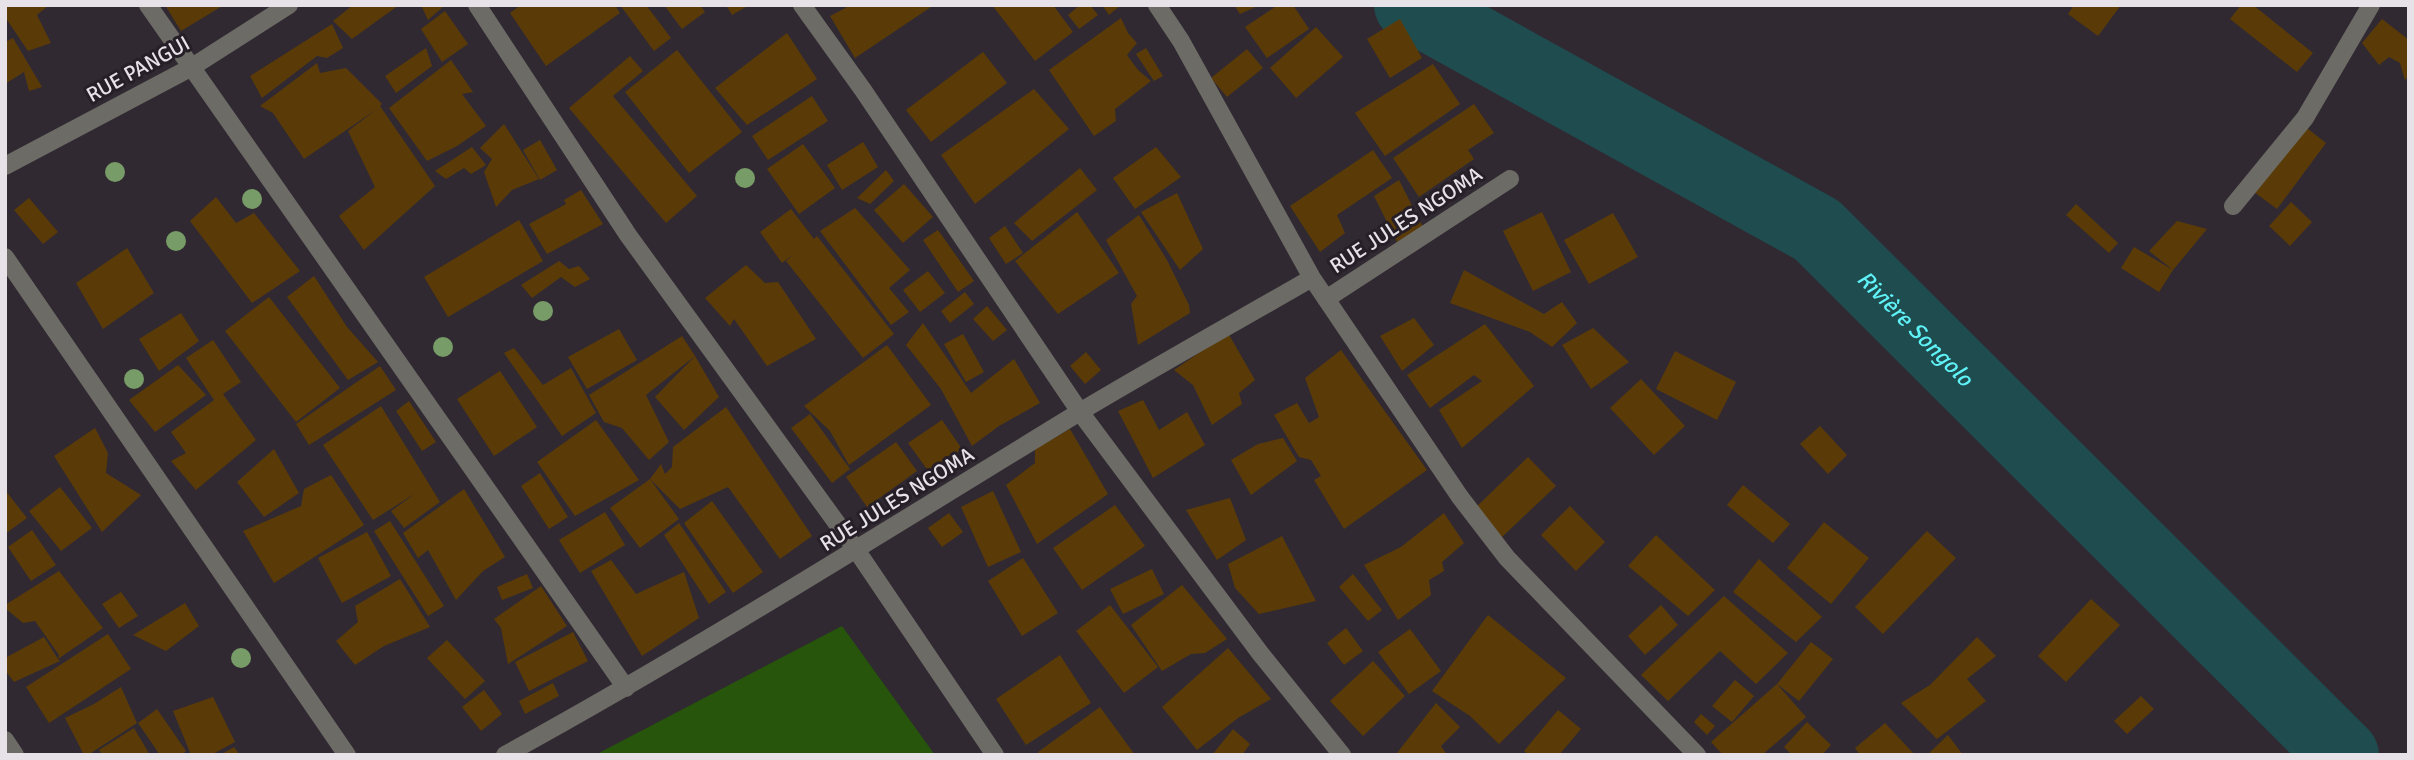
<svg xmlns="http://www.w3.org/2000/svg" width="2414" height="760" viewBox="0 0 2414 760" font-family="Signika,sans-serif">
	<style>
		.green { fill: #26550b }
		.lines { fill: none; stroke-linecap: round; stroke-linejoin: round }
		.river { stroke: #1f4d4f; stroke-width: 72 }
		.building { fill: #5a3b08 }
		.minor { stroke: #6c6b65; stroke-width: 18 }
		.tree { fill: #779c67 }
		.labels { text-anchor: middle; stroke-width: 6; stroke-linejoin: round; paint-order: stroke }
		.street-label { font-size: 21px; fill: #e6e2e8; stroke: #261f28 }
		.water-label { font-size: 23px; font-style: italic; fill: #5ff2f7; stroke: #261f28 }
	</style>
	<rect width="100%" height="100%" fill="#302932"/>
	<!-- green -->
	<path class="green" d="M842 626 935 755H595Z"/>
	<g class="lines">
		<!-- river -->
		<path class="river" id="s1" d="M1410 5 1817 230 2343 755"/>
	</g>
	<!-- building -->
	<path class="building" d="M5 5H49L37 15 51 43 28 51 5 17Z
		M165 5H224L181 31Z
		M353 5H399L352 39 333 21Z
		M421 5H445L428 20Z
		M521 5H615L620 13 546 66 510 13Z
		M620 5H646L671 38 654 51Z
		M664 5H700L705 12 682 29Z
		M726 5H749L732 15Z
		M851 5H934L855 58 830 16Z
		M992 5H1053L1073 32 1035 61Z
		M1080 5H1090L1098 15 1079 29 1068 15Z
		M1102 5H1121L1109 15Z
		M1234 5H1260L1240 14Z
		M1278 5H1293L1309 29 1267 58 1245 27Z
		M2074 5H2121L2098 36 2068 14Z
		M2241 5H2253L2313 53 2297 72 2230 19Z
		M445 11 468 44 442 62 421 29Z
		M1121 18 1128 33 1137 43 1127 55 1138 70 1151 81 1115 109 1116 121 1094 136 1049 70Z
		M1400 19 1422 58 1390 78 1367 39Z
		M2382 19 2409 40V76L2405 80 2400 63 2389 57 2379 65 2362 43Z
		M332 24 343 48 327 58 317 56 262 98 250 76Z
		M1316 27 1343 57 1296 98 1270 68Z
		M787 33 817 79 747 125 715 88Z
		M13 38 42 87 29 91 24 72 5 84V42Z
		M426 48 432 66 396 93 385 76Z
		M1146 48 1163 76 1154 81 1136 54Z
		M1247 49 1263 68 1227 97 1211 78Z
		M677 50 742 132 689 173 625 92Z
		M983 52 1007 83 931 142 906 110Z
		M630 56 643 71 613 96 697 196 666 223 569 108Z
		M451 60 473 92 462 94 486 126 457 146 427 161 389 108Z
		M317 63 320 73 346 68 382 104 380 106 435 186 364 250 339 216 375 187 348 131 377 109 304 159 273 113 260 106Z
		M1433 64 1460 104 1385 156 1355 113Z
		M1034 89 1069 129 975 204 941 155Z
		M812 96 828 121 768 160 752 136Z
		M1474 104 1494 133 1468 150 1474 159 1419 197 1393 158Z
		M504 124 539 179 512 190 496 207 484 172 492 159 480 148Z
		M2303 125 2326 143 2277 209 2254 192Z
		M540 140 557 170 540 180 523 150Z
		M863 142 878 167 842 190 827 165Z
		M803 144 835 188 799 214 767 169Z
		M472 147 486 165 471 174 464 168 446 179 435 171Z
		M1156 147 1181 177 1135 209 1113 178Z
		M1373 150 1392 178 1337 215 1345 233 1320 252 1290 206Z
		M1080 168 1097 190 1032 241 1014 223Z
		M886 170 894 181 870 204 857 198Z
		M1399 180 1423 227 1397 242 1374 196Z
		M904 184 933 217 903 243 874 210Z
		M581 190 603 224 547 254 529 224 566 204 564 200Z
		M1177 193 1203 249 1180 270 1141 212Z
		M216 197 236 223 254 213 300 271 252 303 190 221Z
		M29 198 58 232 43 244 14 210Z
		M2291 202 2312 222 2290 246 2269 226Z
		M2076 204 2118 243 2109 253 2066 215Z
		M855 208 910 270 889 288 909 312 891 325 820 231Z
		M791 209 814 239 817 236 894 334 863 358 786 261 794 254 782 263 760 232Z
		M1077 212 1119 273 1058 314 1015 261Z
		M1542 212 1571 272 1533 291 1503 231Z
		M1613 213 1638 257 1589 284 1564 240Z
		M1139 215 1167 260 1189 305 1190 313 1138 345 1131 304 1137 296 1106 240Z
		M519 220 543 261 448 317 424 277Z
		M2177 221 2207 229 2173 270 2159 292 2121 268 2134 247 2173 270 2149 251Z
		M1005 226 1023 253 1006 264 989 238Z
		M938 230 974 281 958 292 923 240Z
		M127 248 154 293 103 329 76 283Z
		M559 261 569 269 579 266 590 279 575 287 561 277 532 298 521 285Z
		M746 265 765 283 778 282 816 339 767 366 734 319 730 326 705 298Z
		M1464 270 1544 314 1562 302 1577 323 1552 347 1530 332 1450 303Z
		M928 271 945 293 920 312 903 290Z
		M314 276 347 327 378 362 348 380 287 297Z
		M965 292 974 304 950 323 941 311Z
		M269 297 340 388 296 422 225 331Z
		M987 306 1007 330 993 341 973 319Z
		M181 313 199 341 159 371 139 339Z
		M1414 318 1434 345 1402 371 1380 336Z
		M923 323 971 393 1014 359 1040 403 999 426 972 446 941 389 906 345Z
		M1485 324 1534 386 1462 448 1439 410 1482 381 1474 375 1430 408 1407 375Z
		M1593 328 1629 362 1591 389 1562 345Z
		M619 329 637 360 587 389 568 357Z
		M1228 333 1255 380 1239 393 1242 404 1212 425 1193 385 1174 370Z
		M963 334 984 372 966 382 944 344Z
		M682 336 695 356 719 397 684 430 655 397 695 356 646 395 669 442 649 460 622 428 604 422 589 395Z
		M213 340 241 382 223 394 256 440 196 490 171 461 186 453 171 432 214 400 186 358Z
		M887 345 931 405 849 465 830 431 804 406Z
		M514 348 543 385 571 368 596 413 562 436 504 353Z
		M1341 350 1427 470 1344 529 1314 480 1321 476 1311 460 1299 457 1274 415 1297 403 1309 423 1319 417 1305 378Z
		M1675 351 1736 382 1717 420 1656 389Z
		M1086 352 1101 370 1085 384 1070 366Z
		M178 365 206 395 155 432 129 400Z
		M380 366 396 390 309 445 296 424Z
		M500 371 537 427 494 456 457 399Z
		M1641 379 1685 426 1654 455 1610 408Z
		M1143 400 1159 430 1187 412 1205 445 1153 478 1118 411Z
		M409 401 436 442 422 451 396 411Z
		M381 406 440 502 404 528 391 511 416 493 373 520 323 445Z
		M726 407 812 536 780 559 728 487 680 509 650 479 679 519 640 548 610 508 650 479 661 464 665 474 672 467 673 447Z
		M810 414 850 469 832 483 791 428Z
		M596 420 639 480 575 516 537 462Z
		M942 420 962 449 929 472 908 443Z
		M1820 426 1847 455 1828 474 1800 444Z
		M95 428 108 453 106 473 141 495 102 532 54 456Z
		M1070 429 1108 494 1037 544 1006 485 1035 463V449Z
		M1283 438 1297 461 1251 495 1231 460 1258 444Z
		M896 442 917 471 867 507 846 477Z
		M274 449 299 493 264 517 237 482Z
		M1528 457 1556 486 1501 538 1474 509Z
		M540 473 568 517 549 529 521 486Z
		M331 475 364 525 274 583 243 531 301 506 304 489Z
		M1743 485 1790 524 1773 543 1727 505Z
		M60 487 92 528 61 551 29 511Z
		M464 489 505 557 483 571 456 600 428 550 418 558 403 533Z
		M5 490 27 518 5 534Z
		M993 491 1021 552 988 567 961 507Z
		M1230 498 1246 540 1217 560 1186 510Z
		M712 501 763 572 733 593 684 523Z
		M1115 505 1145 546 1082 590 1053 548Z
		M1570 506 1605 542 1576 571 1541 535Z
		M605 512 625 545 580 573 559 540Z
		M949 513 963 532 942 547 928 528Z
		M1444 513 1464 543 1442 562 1444 571 1429 580 1431 595 1398 620 1364 565 1401 547Z
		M390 521 444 606 428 616 374 531Z
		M1824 522 1869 558 1831 604 1787 568Z
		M679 523 726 592 709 604 664 535Z
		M32 530 56 565 31 581 8 547Z
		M1927 531 1956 558 1883 634 1855 607Z
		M367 532 391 576 342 603 318 558Z
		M1656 535 1715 590 1688 616 1628 566Z
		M1282 536 1316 601 1259 614 1235 588 1228 564Z
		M1023 558 1058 613 1022 636 988 581Z
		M1759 559 1822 617 1796 642 1733 592Z
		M611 560 636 594 684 572 699 618 642 656 591 571Z
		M1152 569 1164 594 1123 614 1110 589Z
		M59 571 103 628 58 659 60 661 14 682 5 670V658L44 637 58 659 59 655 35 621 23 623 5 608V605Z
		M527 574 533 588 502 600 497 587Z
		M1353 574 1382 610 1368 621 1339 587Z
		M400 579 430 627 384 646 355 665 336 641 358 622 355 606Z
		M1182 585 1227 639 1205 653 1191 654 1162 671 1131 625Z
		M541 586 567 626 508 664 501 628 494 619Z
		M121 592 138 616 119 628 102 604Z
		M1724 596 1788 653 1756 684 1720 651 1668 701 1641 675Z
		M2091 599 2120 625 2066 682 2038 656Z
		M185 603 199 626 166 651 133 635Z
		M1110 605 1158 667 1124 693 1076 631Z
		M1661 605 1678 625 1645 655 1628 636Z
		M1488 615 1566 678 1499 744 1470 716 1432 691Z
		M1346 628 1363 651 1344 665 1327 643Z
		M1410 629 1441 671 1409 694 1378 652Z
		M573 632 588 661 529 691 515 662Z
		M108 634 131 669 49 723 26 687Z
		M1977 637 1996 656 1967 679 1986 701 1937 739 1901 703 1930 685Z
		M447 640 485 681 465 699 427 658Z
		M1811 642 1833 659 1799 701 1777 684 1806 717 1762 755H1723L1711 742 1777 684Z
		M1228 648 1271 699 1238 718 1197 750 1162 707Z
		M1060 655 1091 703 1026 745 996 699Z
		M1373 661 1405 696 1363 736 1330 701Z
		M1735 680 1754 696 1732 722 1712 706Z
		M553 683 559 696 525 714 519 701Z
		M121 687 137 723 88 755H84L65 718 94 704Z
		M484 690 502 714 481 731 462 707Z
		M2141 696 2154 709 2127 734 2114 721Z
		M213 697 235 742 211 755H191L173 711Z
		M1436 703 1460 727 1441 746 1447 755H1399L1397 753Z
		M1100 707 1135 755H1040L1038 752Z
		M157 709 186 751 181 755H160L138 723Z
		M1558 710 1581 729 1559 755H1529L1524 751Z
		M1701 714 1715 726 1707 735 1694 722Z
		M1807 722 1831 745 1822 755H1792L1784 747Z
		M1885 723 1915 755H1860L1855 748Z
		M134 728 150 755H102L99 750Z
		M1233 729 1250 744 1242 755H1212Z
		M1948 735 1963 755H1927Z
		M234 747 240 755H220Z"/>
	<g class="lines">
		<!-- minor -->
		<path class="minor" d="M148 5 626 688
			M477 5 628 235 857 551 995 755
			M802 5 863 90 1080 412 1260 653 1342 755
			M1157 5 1181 41 1312 278 1460 497 1507 558 1697 755
			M5 166 192 67 289 5
			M2233 206 2305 118 2371 5
			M5 257 347 755
			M1326 299 1510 179
			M5 740 15 755
			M505 755C700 648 888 529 1078 413 1155 367 1234 323 1312 278"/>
	</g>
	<!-- trees -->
	<g class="tree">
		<circle cx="115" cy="172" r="10"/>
		<circle cx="745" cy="178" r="10"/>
		<circle cx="252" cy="199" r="10"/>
		<circle cx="176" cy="241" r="10"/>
		<circle cx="543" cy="311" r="10"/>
		<circle cx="443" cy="347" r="10"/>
		<circle cx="134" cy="379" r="10"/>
		<circle cx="241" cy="658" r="10"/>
	</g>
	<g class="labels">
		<!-- street labels -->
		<g class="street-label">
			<text transform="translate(138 69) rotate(-29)" y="7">RUE PANGUI</text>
			<text transform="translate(1406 220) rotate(-33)" y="7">RUE JULES NGOMA</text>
			<text transform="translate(897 499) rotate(-32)" y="7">RUE JULES NGOMA</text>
		</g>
		<!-- water labels -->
		<g class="water-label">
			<text dy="8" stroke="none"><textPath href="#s1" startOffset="604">Rivière Songolo</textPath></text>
		</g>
	</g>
	<!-- border -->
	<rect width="2414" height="760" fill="none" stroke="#e6e2e8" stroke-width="14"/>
</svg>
